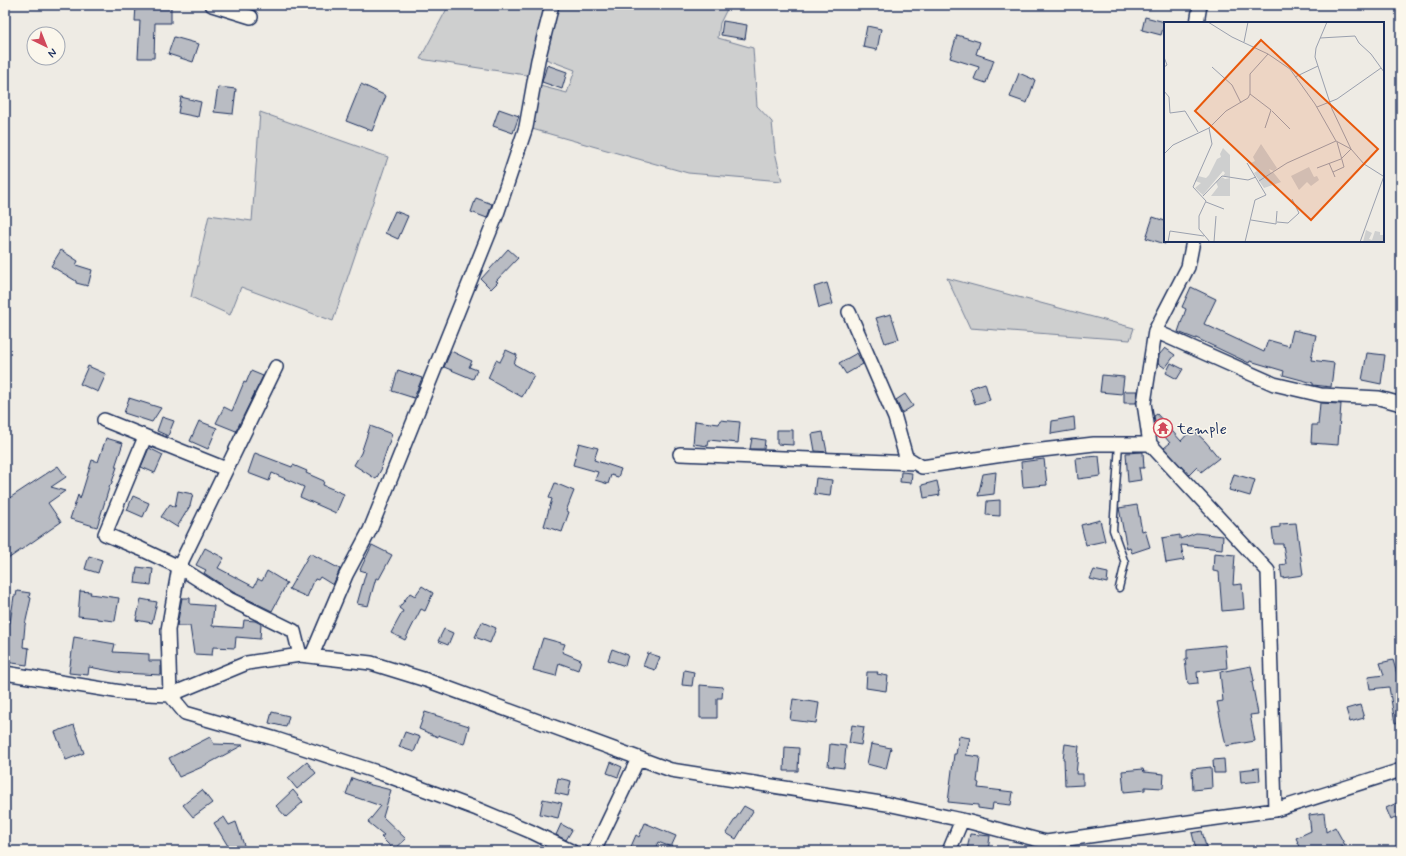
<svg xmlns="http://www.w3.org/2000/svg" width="1406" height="856" viewBox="0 0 1406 856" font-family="Mynerve,sans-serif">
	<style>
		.green { fill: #cecfcf; stroke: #747f96 }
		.building { fill: #b9bcc3; stroke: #1b2f5e }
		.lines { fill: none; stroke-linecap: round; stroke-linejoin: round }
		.service-casing { stroke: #1b2f5e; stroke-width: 9 }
		.minor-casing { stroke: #1b2f5e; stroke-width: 16 }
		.service { stroke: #fbf7ec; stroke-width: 6 }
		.minor { stroke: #fbf7ec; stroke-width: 13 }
		.labels { text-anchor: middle; stroke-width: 3; stroke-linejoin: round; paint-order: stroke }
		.poi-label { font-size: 16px; fill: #1b2f5e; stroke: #fbf7ec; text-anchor: start }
		.inset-road { fill: none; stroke: #9aa0ae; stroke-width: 1 }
		.view { fill: #e8590c; fill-opacity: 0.15; stroke: #e8590c; stroke-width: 2 }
		.inset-edge { fill: none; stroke: #1b2f5e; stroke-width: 2 }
	</style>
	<rect width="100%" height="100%" fill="#eeebe4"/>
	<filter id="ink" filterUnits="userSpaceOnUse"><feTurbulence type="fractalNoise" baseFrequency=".025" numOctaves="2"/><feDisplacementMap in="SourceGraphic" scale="8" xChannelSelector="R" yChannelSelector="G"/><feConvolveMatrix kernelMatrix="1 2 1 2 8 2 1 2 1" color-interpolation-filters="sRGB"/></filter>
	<g filter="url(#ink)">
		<!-- green -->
		<path class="green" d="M449 5H550L532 76 420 59Z
			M554 5H729L720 23 718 38 753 48 757 106 772 122 775 152 782 181 688 173 532 129 536 85 567 93 575 70 543 58Z
			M260 112 388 157 333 321 241 287 230 315 191 297 209 215 252 221Z
			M947 278 1134 328 1130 340 970 328Z"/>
		<!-- building -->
		<path class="building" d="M136 5H171V23H155L154 58H138L140 21H135Z
			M1145 17 1165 22 1161 35 1142 30Z
			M723 21 747 25 745 39 721 35Z
			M867 26 881 29 877 50 863 47Z
			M957 35 980 42 976 54 994 60 986 83 974 79 979 67 950 58Z
			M174 37 199 44 193 62 168 54Z
			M547 65 567 72 562 89 542 82Z
			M1019 73 1035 80 1027 103 1010 97Z
			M361 84 386 96 372 131 346 121Z
			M218 87 236 89 233 114 214 112Z
			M181 97 201 102 198 117 178 113Z
			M499 109 519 116 513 133 493 126Z
			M476 198 492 204 487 218 471 212Z
			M395 211 408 216 398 239 385 233Z
			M1153 217 1165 221V244L1146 238Z
			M508 249 518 258 496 281 498 282 491 289 481 279Z
			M61 250 78 261 76 265 92 270 88 286 76 283V281L51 266Z
			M827 283 833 304 819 308 814 287Z
			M1191 287 1216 299 1204 324 1264 352 1268 340 1289 346 1293 330 1316 335 1311 360 1334 363 1331 387 1313 385V383L1283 375 1284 371 1250 361 1249 363 1196 338V339L1178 332 1186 309 1182 307Z
			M891 314 899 339 885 343 876 318Z
			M1165 348 1175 355 1165 368 1158 363 1159 355Z
			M506 350 517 355 514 364 534 375 522 397 488 378 496 360 500 362Z
			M451 351 472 361 469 367 477 370 473 379 444 367Z
			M857 353 863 364 846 374 839 363Z
			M1367 353 1385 355 1381 384 1362 380Z
			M1171 363 1183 369 1177 379 1166 373Z
			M88 366 106 374 98 392 80 384Z
			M398 370 422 378 414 398 392 391Z
			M251 371 263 376 236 431 216 423 224 407 232 411 244 382 246 383Z
			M1102 375 1124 377 1122 394 1100 392Z
			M985 383 990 400 975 404 970 388Z
			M1124 391H1138L1136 403H1124Z
			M905 394 913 406 902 413 896 400Z
			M129 398 161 408 152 422 124 413Z
			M1320 403 1341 404 1338 445 1311 443 1312 425H1318Z
			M1157 414 1181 441 1192 429 1205 441 1219 458 1201 472 1197 467 1189 475 1164 448 1170 443 1156 426 1154 416Z
			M162 417 174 421 168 436 157 431Z
			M1074 417 1075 430 1051 434 1052 421Z
			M720 420 740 422 738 443 709 440 708 446 693 444 695 421 719 424Z
			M199 421 217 428 208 449 190 441Z
			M370 426 392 434 381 467 382 468 376 479 354 465 361 453Z
			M777 430H793V445L777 444Z
			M823 432 827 452 815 451 812 434Z
			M106 438 123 443 115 467H117L111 485H110L97 527 70 519 78 495 80 499 92 460 98 462Z
			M752 438 765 440 764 449H750Z
			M579 443 598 448 594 460 621 469 618 477 611 475 608 484 595 480 598 472 573 465Z
			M149 448 163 455 155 473 141 467Z
			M1143 452 1144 468H1139L1141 480 1128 482 1126 453Z
			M255 453 292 467 293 465 307 471 306 473 324 481 323 485 344 494 336 513 300 497 304 487 272 473 269 481 248 473Z
			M1099 456 1101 476 1078 479 1076 458Z
			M1044 459 1047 485 1023 487 1021 462Z
			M58 466 66 477 51 487 65 491 48 503 61 522 5 561V501Z
			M901 472 912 473 911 483 900 482Z
			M996 472 994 494 978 496 983 474Z
			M1234 474 1255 480 1250 496 1229 490Z
			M816 478 832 480 830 496 814 494Z
			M937 481 940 495 924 498 922 485Z
			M555 483 574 491 566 511 569 512 562 532 544 526 552 499 549 498Z
			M178 491 193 494 190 506 177 527 161 517 170 504 175 507Z
			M133 496 149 503 143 517 127 510Z
			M1000 500V516L986 515 987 501Z
			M1137 505 1142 531 1145 530 1150 547 1132 553 1130 548 1127 549 1119 508Z
			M1100 520 1105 541 1086 545 1081 525Z
			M1296 523 1303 575 1282 578 1280 565 1286 564 1283 544H1274L1272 528 1280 527V524Z
			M1196 533 1223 536 1222 549 1181 545 1184 560 1166 563 1162 538 1180 535V539Z
			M372 545 392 555 379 579 376 578 368 606 357 604 366 572 360 570Z
			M205 548 224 558 218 568 254 587 258 579 262 581 267 571 287 583 272 611 233 592 204 573 206 570 196 565Z
			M310 553 340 569 333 585 320 577 318 580 315 579 307 597 289 589Z
			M1214 553 1235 555 1233 585 1242 584 1244 609 1222 611 1219 572 1213 571Z
			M89 556 102 560 98 573 85 569Z
			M137 567 153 569 151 585 135 583Z
			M1094 570 1108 573 1107 583 1090 579Z
			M422 586 433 593 425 611 421 609 405 640 391 633 403 611 399 608 410 593 415 596Z
			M17 591 30 593 29 597 31 598 25 625 23 647 29 648 27 665 5 662 8 623H10L14 596H16Z
			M80 591 91 592 90 594 119 598 115 621 97 619V618L78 616Z
			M182 598H190V604L214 606 212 626 243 628 244 620 255 621 261 624 260 639 236 637 235 648 213 647 212 655 194 654 190 626H177Z
			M141 599 157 602 152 623 136 620Z
			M482 622 496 628 490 643 475 637Z
			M444 629 453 633 448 645 438 641Z
			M74 637 115 644 113 652 149 654V661H161V675L122 673 89 667 88 675 69 673Z
			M543 638 565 644 562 652 581 660 578 670 559 663 556 676 533 670Z
			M1225 645 1227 668 1197 672 1198 683 1188 684 1185 659H1187V649Z
			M612 649 628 655 625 666 608 660Z
			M648 653 660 657 655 670 643 666Z
			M1393 660 1399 681H1401V722L1395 723 1389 687 1370 689 1368 677 1384 675 1380 663Z
			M1251 666 1254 681 1252 682 1258 714 1250 715 1255 741 1226 746 1217 702 1223 701 1220 672Z
			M684 670 694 672 692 686 682 685Z
			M867 672H878L877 674 888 676 886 691 866 688Z
			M700 685 723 687 722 698H717V718H700Z
			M793 699 819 703 816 723 790 720Z
			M1360 705 1364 718 1350 722 1346 709Z
			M272 712 289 716 286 727 269 723Z
			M425 712 469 726 464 744 438 735V737L419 729Z
			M74 725 84 753 66 760 55 732Z
			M852 725 864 727 861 745 849 743Z
			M405 732 420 737 414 752 399 747Z
			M959 736 970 738 966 755 980 757 977 782 979 783 978 788 1013 792 1011 805 993 803 992 810 978 808V805L948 802 954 754H956Z
			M210 737 214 744 243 745 202 767 179 777 169 758Z
			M830 744 846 746 844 768 828 766Z
			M871 744 891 748 886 769 867 764Z
			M1065 744 1079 746 1076 774H1083V785L1065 786 1064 759H1063Z
			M785 747 799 748 798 771H784Z
			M1224 759 1225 773H1214L1213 760Z
			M307 762 316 773 297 789 288 778Z
			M611 762 622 767 618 777 607 773Z
			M1211 767 1212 788 1193 790 1192 769Z
			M1259 768 1260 781 1241 783 1240 770Z
			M1143 769 1144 772 1164 774 1163 788 1145 787V790L1124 792 1122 771Z
			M352 778 371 785 391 790 383 817 406 839 394 850 381 837 384 835 368 822 381 806 346 794Z
			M558 778 571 781 568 796 555 793Z
			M202 790 212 803 193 817 183 805Z
			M293 790 303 802 286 817 276 806Z
			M543 799 562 803 558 818 540 814Z
			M1401 801V815L1391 820 1386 808Z
			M744 806 753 811 736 839 726 833Z
			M1324 813 1326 832 1335 827 1345 845 1335 851H1302L1296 838 1311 831 1309 815Z
			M224 817 229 825 236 822 246 851H231L214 823Z
			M645 823 676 836 671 847 658 842 654 851H629L636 835 639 837Z
			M561 824 572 830 566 840 556 835Z
			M1202 831 1206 847 1196 849 1192 833Z
			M970 834 990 836 988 851 967 850Z"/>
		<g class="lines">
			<!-- service casing -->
			<g class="service-casing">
				<path id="service" d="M1119 588 1125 563 1113 530 1119 444"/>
			</g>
			<!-- minor casing -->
			<g class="minor-casing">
				<path id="minor" d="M212 5 251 17
					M1197 23 1200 5
					M1193 241 1188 267 1155 331 1144 403 1150 444 1268 571 1275 810
					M849 312 895 418 906 457 922 467 1016 453 1094 444H1150
					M1155 331 1274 384 1321 395 1379 398 1401 404
					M276 367 179 567 168 630 170 695 185 713 276 739 383 774 477 809 532 832 571 851
					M104 420 226 469
					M145 437 105 534 141 549 179 567 229 599 294 631 300 655
					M680 454 916 463
					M312 655 346 575 370 530 497 214 526 127 538 60 552 5
					M5 673 127 693 170 695 247 663 300 655 371 663 426 680 671 770 887 804 962 820 1046 842 1275 810 1401 770
					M594 851 638 759
					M949 851 962 820"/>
			</g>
			<!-- service -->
			<use href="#service" class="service"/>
			<!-- minor -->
			<use href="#minor" class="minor"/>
		</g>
	</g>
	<!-- icons -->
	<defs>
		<g id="temple-ring" transform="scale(1)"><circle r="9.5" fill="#fbf7ec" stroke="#d1495b" stroke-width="1.5"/><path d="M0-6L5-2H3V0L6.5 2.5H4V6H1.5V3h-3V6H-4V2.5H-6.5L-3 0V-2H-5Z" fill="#d1495b"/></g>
	</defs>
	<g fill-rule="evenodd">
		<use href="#temple-ring" x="1163" y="428"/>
	</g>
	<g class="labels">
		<!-- poi labels -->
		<g class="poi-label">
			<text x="1177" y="434">temple</text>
		</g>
	</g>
	<!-- overview -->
	<g transform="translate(1164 22)">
		<rect width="220" height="220" fill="#eeebe4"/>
		<path d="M97 122 113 146 110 149 105 147 107 151 109 150 117 160 100 166 90 151 93 149 87 141 91 139 89 135ZM59 126 66 133V155L59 154 61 151 59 149 39 173 31 166 37 161 31 159 34 154 42 156 45 153 53 137 57 135 56 132ZM145 145 150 155 153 154 155 158 147 164 143 160 135 168 127 154ZM58 155 61 157 66 156V174H47L54 165 52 160ZM202 208 208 211 205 217 208 218 211 209 216 210V213H220V220H199Z" fill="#cecfcf"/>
		<path class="inset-road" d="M44 0 68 15 104 32 126 47 151 82 172 119 187 127 200 142 219 154M156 16 191 14 195 21 207 32 220 50M80 20 84 0M0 35 3 43 0 45M48 45 68 63 77 81M131 55 154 44M0 69 5 75 6 91 21 89 34 110M86 72 107 88 101 106M153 85 173 77 217 46M108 89 126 107M45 106 48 122 29 165 42 179 35 194V207L46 220M0 132 9 123 45 106 62 89 84 76 86 72V52L104 32M165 141 171 155M153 146 177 137 187 127 168 87 151 35 152 26 163 0M169 150 180 145 173 120M95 159 123 141 172 119M39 174 58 154 84 158 92 155M42 180 60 187M87 198 112 202 113 189M113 200 124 201 135 191 128 177M4 220 6 209 40 214M50 220 52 194M81 220 91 178 102 173 83 141M196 220 220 154"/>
		<path class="view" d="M97 18 214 127 147 198 31 89Z"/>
		<rect width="220" height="220" class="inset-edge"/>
	</g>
	<!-- margin -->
	<rect width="1406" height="856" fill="none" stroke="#fbf7ec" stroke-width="20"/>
	<rect x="10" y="10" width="1386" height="836" fill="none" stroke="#1b2f5e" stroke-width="1.5" filter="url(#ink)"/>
	<!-- north arrow -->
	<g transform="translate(46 46) rotate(137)"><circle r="19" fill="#fbf7ec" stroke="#a1a7b3"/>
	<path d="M0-3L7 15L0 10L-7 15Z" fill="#d1495b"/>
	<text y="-6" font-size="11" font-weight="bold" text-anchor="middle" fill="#1b2f5e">N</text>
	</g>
</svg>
